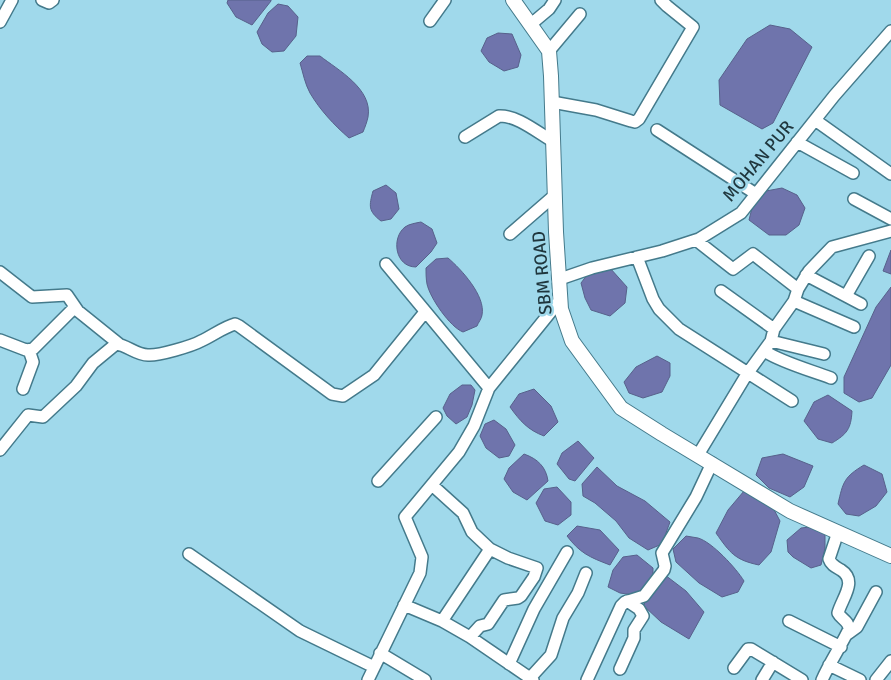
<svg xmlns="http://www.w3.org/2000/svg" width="891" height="680" viewBox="0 0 891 680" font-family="Signika,sans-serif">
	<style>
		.water { fill: #6f74ac; stroke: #57618b }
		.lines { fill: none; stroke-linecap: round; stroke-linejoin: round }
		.minor-casing { stroke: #447a8b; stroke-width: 14 }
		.tertiary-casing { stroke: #447a8b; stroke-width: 16 }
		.minor { stroke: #fff; stroke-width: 11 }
		.tertiary { stroke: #fff; stroke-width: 14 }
		.labels { text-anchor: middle; stroke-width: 5; stroke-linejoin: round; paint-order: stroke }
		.street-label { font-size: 18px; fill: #1f363d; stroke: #a0d9eb }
	</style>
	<rect width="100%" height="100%" fill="#a0d9eb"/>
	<!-- water -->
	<path class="water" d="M228 0H271V1L252 25 236 17 227 3Z
		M278 4 288 6 298 17 296 36 284 51 272 52 262 44 257 32 268 13Z
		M770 25 790 29 812 47 773 123 762 129 720 105 719 80 747 39Z
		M498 33 512 34 521 55 518 67 504 71 489 62 481 51 487 38Z
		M307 56H320C338 70 373 89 368 117 367 122 365 127 363 132L349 138C334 125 320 110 310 93 305 84 303 73 300 63Z
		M386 185 396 193 399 209 391 219 381 221C368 211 369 206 373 191Z
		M782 188 797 195 805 208 799 225 786 235H769L749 220 754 200 766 191Z
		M421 222 432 229 437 243 431 252 416 267C395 267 391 238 405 227 409 224 416 223 421 222Z
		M891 250V274L883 271Z
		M448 258C461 269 486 296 482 315 482 318 478 323 477 326L463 332C450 327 430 298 427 284 426 279 426 273 426 268L436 259Z
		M610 268 627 287 625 303 610 316 591 310 585 298 581 283 590 271Z
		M891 287V365L872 398 859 402 844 393V377L876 307Z
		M657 356 670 363V376L662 392 643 398 629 393 624 382 636 367Z
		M462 385H471L475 390 472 405 467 417 456 424 447 416 443 408 450 394Z
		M534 389 551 406 558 422 544 436C528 430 520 421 510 407L519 394Z
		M828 395 852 411C851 429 847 434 832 443L818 439 804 421 814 402Z
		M494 420 506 429 515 445 509 456 499 458 486 448 480 436 485 424Z
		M578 441 594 458 575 481 569 479 557 464 562 453Z
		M524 454C538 459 546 467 548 481L527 500 513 492 504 479 509 468Z
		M783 454 813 466 804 487 790 497 769 488 756 475 762 458Z
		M864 465 882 474 887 492 876 506 859 516 846 514 838 504C843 482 844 477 864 465Z
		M597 467 617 486 645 501 670 522 662 544 648 550 629 538 616 521 595 503 583 496 582 484Z
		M557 487 571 502V515L558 525 545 521 536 503 544 489Z
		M744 491 771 504 780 521 771 552 759 565C735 560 730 553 716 533L728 510Z
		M577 526 600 530 619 550 610 565C589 557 580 553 567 536Z
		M810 527 825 532V548L821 565 811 568 793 557 788 552 787 540 801 528Z
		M686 536C690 537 694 537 698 538 712 542 736 568 744 581L738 592 722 597 699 583 676 562 673 549Z
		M637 555 653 568V577L640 596 620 593 608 587 613 570 623 557Z
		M665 575 686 591 704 612 689 639 661 622 644 606 647 590Z"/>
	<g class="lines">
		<!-- minor casing -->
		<g class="minor-casing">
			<path id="minor" d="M42 0 49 3 53 0
				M430 21 445 0
				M0 22 12 0
				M530 25 549 9 555 0
				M549 51 580 14
				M552 102 596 110 631 121 635 122 639 119 693 27 667 6 661 0
				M815 120 891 174
				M657 130 756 194
				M465 137 499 116C517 115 538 133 554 142
				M797 142 853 173
				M854 199 891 219
				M510 234 555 195
				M696 240 733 269 753 254 798 289
				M637 257 653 299 659 309 679 329 792 401
				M386 264 489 388
				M0 272 32 297 67 295 78 311 119 344
				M806 275 861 304
				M560 279 592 268 662 251 699 239 741 213 834 96 891 31
				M721 291 774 329
				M846 296 869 256
				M794 301 854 327
				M0 340 26 350 33 349 75 307
				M771 341 774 329 794 301 798 289 809 271 832 247 891 231
				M764 351C783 363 810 370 831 378
				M23 389 33 362 29 350
				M0 450 28 415 43 417 76 386 93 363 116 344C127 345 136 355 148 355 158 356 192 346 201 341 212 336 224 327 235 324L239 326 332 394 343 396 374 375 425 312
				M698 455 747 374 771 341 824 354
				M378 481 436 417
				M432 485 463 513 472 532 490 549 508 558 537 568 534 577 521 596 518 598 504 600 488 624 480 626 470 637
				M189 554 300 631 374 667
				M404 605 442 621 470 637 533 680
				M442 621 490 549
				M789 621 841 647
				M846 635 857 627 876 592
				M380 653 425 680
				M509 664 534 609 567 552
				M829 665 860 680
				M734 668 748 649H751L802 680
				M620 669 634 638V630L643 616 639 609 627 601
				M530 678 551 655 563 618 578 593 586 573
				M368 680 420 573 422 557 405 517 459 452 474 426 489 388 561 299
				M587 680 621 606 625 602 644 596 664 570 665 566 662 553 696 497 712 463
				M762 680 773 662
				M822 680C830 662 841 646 849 629 849 621 841 619 838 613 842 598 858 581 841 570 836 567 831 565 829 559L838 532
				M876 680 891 661"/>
		</g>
		<!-- tertiary casing -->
		<g class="tertiary-casing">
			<path id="tertiary" d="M513 0 549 51 551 76 556 232 561 309 572 341 621 408 662 434 790 511 891 556"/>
		</g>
		<!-- minor -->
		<use href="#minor" class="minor"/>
		<!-- tertiary -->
		<use href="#tertiary" class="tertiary"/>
	</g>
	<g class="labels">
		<!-- street labels -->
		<g class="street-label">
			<text transform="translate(758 161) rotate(-50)" y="6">MOHAN PUR</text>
			<text transform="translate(542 273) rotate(-95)" y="6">SBM ROAD</text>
		</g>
	</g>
</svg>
